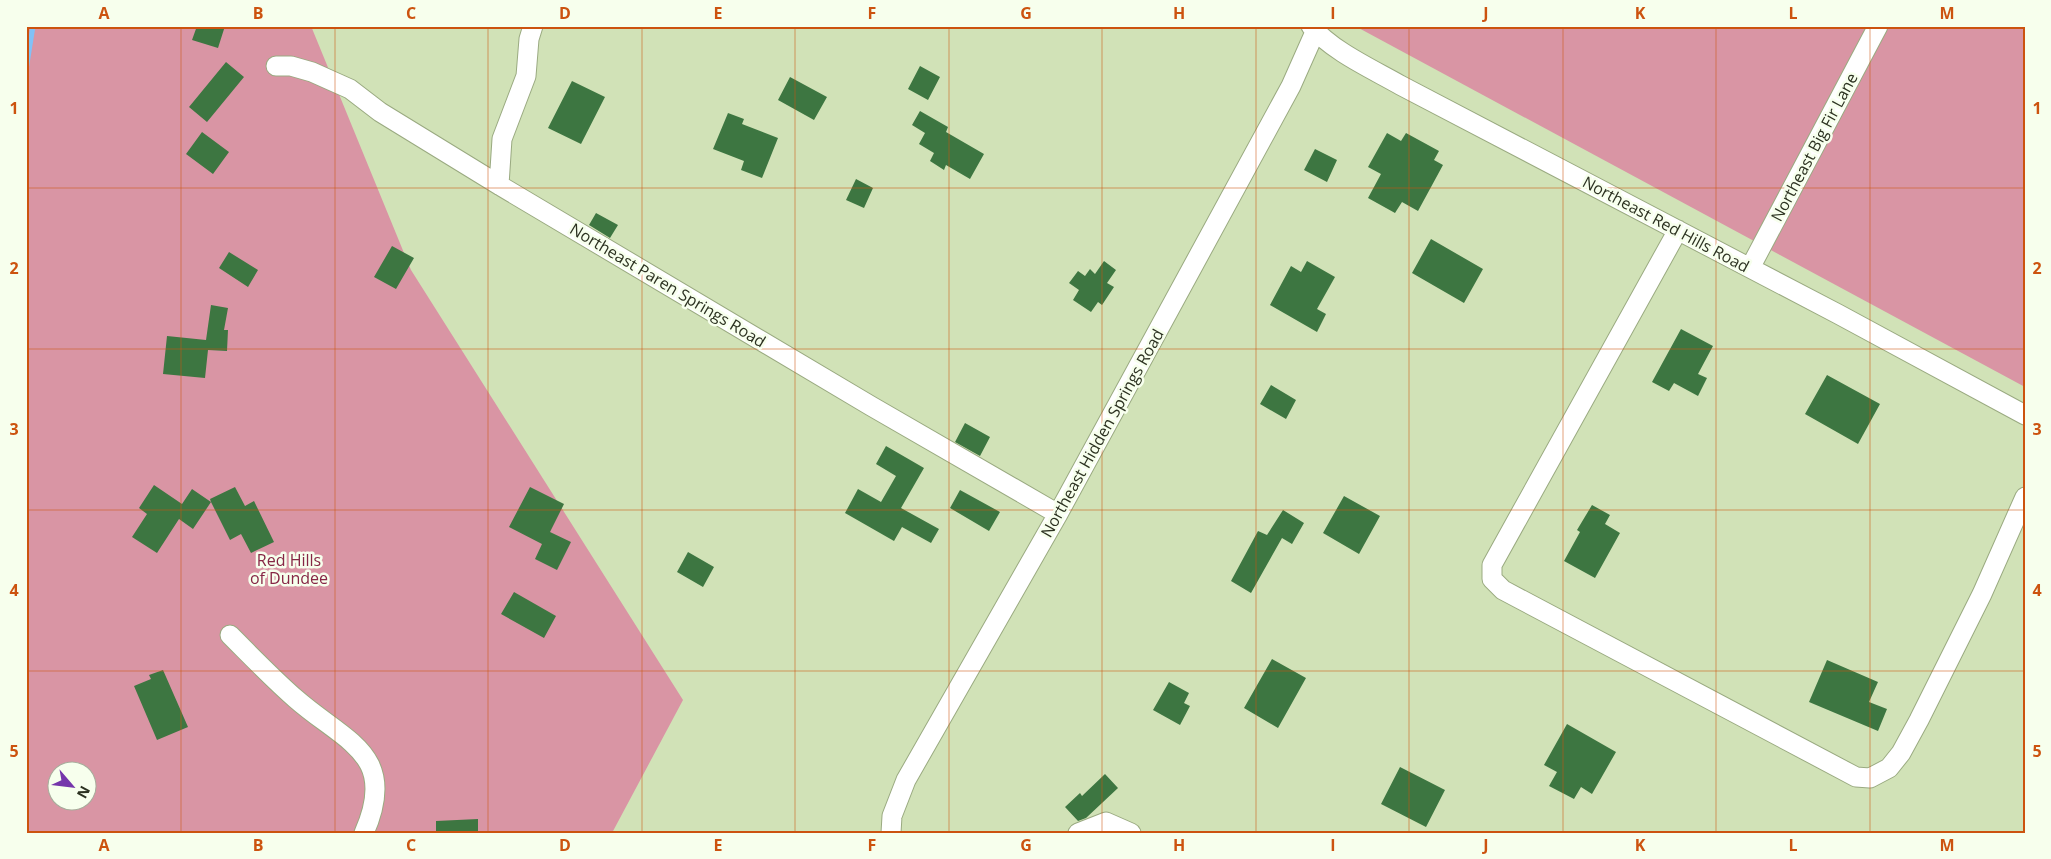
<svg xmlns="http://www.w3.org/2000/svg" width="2051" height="859" viewBox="0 0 2051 859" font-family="'Open Sans',sans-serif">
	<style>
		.green { fill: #d995a4; fill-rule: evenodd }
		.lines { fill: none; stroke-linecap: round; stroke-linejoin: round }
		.stream { stroke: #81c1f7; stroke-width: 5 }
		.building { fill: #3d7641 }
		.minor-casing { stroke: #9aaa81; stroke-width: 21 }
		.minor { stroke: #fff; stroke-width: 19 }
		.grid { fill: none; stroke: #cc530f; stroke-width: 1; stroke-opacity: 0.55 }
		.labels { text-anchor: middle; stroke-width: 5; stroke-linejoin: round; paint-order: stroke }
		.street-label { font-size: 16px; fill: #2c3221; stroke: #f7ffed }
		.park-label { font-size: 16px; fill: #862645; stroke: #f7ffed }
		.neatline { fill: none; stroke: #cc530f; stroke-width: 2 }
		.grid-label { font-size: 16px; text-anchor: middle; font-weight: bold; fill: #cc530f }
	</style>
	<rect width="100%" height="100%" fill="#d1e2b7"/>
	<!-- green -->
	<path class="green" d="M26 26H311L411 270 683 700 612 833H26ZM58 772H88V802H58Z
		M1355 26H2025V387Z"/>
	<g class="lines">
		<!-- stream -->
		<path class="stream" d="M26 70 33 26"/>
	</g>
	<!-- building -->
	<path class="building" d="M197 26H225L218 48 192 40Z
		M226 62 244 77 207 122 189 107Z
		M920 66 940 77 928 100 908 89Z
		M790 77 827 97 814 120 778 100Z
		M572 81 605 97 581 144 548 128Z
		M920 111 948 127 946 132 984 154 970 179 946 165 944 170 930 161 934 153 919 144 925 133 912 125Z
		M728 113 744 119 742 124 778 138 762 178 741 170 744 161 713 149Z
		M202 132 229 152 213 174 186 154Z
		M1387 133 1401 141 1406 133 1439 151 1434 160 1443 165 1418 211 1402 202 1395 213 1368 198 1381 174 1368 167Z
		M1315 149 1337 160 1327 182 1304 170Z
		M856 179 873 188 864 208 846 200Z
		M596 213 618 225 610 238 589 225Z
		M1431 239 1483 269 1464 303 1412 273Z
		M392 246 414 258 396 289 374 277Z
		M229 252 258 270 248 287 219 268Z
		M1104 261 1116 270 1107 283 1114 287 1102 305 1098 302 1091 312 1073 300 1079 290 1069 283 1078 271 1085 276 1090 269 1095 274Z
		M1307 261 1335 277 1317 309 1326 314 1317 332 1270 305 1291 266 1301 272Z
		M211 305 228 308 224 330H228L227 351 208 350 205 378 163 374 167 336 206 340Z
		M1681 329 1713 346 1698 374 1707 378 1698 396 1674 383 1669 391 1652 382Z
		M1827 375 1880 404 1858 444 1805 414Z
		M1271 385 1296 400 1286 419 1260 404Z
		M965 423 990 437 980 456 955 442Z
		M886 446 924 468 901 508 939 529 931 543 902 527 894 541 845 513 858 489 881 502 896 476 876 464Z
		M154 485 182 504 192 489 211 502 210 499 235 487 245 506 254 501 274 542 251 553 241 534 230 540 211 502 193 529 179 519 157 553 132 537 147 514 139 508Z
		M530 487 564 504 550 532 571 542 557 570 535 559 542 544 509 527Z
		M960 490 1000 512 989 531 950 508Z
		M1344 496 1380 516 1359 554 1323 533Z
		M1592 505 1610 515 1605 524 1620 533 1595 578 1564 561 1580 532 1577 530Z
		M1283 510 1304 523 1292 544 1282 538 1251 593 1231 581 1258 531 1267 535Z
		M688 552 714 567 703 587 677 572Z
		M514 592 556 616 544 638 501 614Z
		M1272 659 1306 678 1278 728 1244 708Z
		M1827 660 1878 682 1869 702 1887 709 1878 731 1809 702Z
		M163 670 188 727 157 740 134 686 151 679 149 675Z
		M1169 682 1189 693 1184 703 1190 706 1180 725 1153 710Z
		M1567 724 1616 752 1592 794 1581 787 1574 799 1549 786 1557 772 1544 765Z
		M1400 767 1445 790 1426 827 1381 804Z
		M1105 774 1118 788 1086 818 1078 821 1065 807 1080 793 1082 796Z
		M478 819V833H436V821Z"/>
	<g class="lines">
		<!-- minor casing -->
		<g class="minor-casing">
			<path id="minor" d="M1311 26C1332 51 1372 69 1400 85L1838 314 2025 415
				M276 66H291L312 72 350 89 380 112 499 185 871 406 1058 514
				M499 185 502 139 526 76 529 39 533 26
				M1678 230 1492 565V579L1503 590 1856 777 1870 778 1889 768 1901 753 1919 720 1982 594 2025 497
				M1750 268 1878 26
				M230 635C252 657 273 679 296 699 345 742 399 754 364 833
				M891 833 892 816 906 780 1058 514 1291 86 1315 32
				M1078 833 1106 822 1131 833"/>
		</g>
		<!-- minor -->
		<use href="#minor" class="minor"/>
	</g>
	<!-- grid -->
	<path class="grid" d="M181 26V833M335 26V833M488 26V833M642 26V833M795 26V833M949 26V833M1102 26V833M1256 26V833M1409 26V833M1563 26V833M1716 26V833M1870 26V833M26 188H2025M26 349H2025M26 510H2025M26 671H2025"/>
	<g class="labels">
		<!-- street labels -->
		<g class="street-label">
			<text transform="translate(1814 147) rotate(-62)" y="6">Northeast Big Fir Lane</text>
			<text transform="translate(1666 224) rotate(28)" y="6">Northeast Red Hills Road</text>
			<text transform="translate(668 285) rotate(31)" y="6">Northeast Paren Springs Road</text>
			<text transform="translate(1102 433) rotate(-61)" y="6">Northeast Hidden Springs Road</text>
		</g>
		<!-- park labels -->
		<g class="park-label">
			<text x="289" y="566">Red Hills<tspan x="289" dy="18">of Dundee</tspan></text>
		</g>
	</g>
	<!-- border -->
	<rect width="2051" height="859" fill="none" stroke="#f7ffed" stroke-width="55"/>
	<!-- north arrow -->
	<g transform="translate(72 786) rotate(118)"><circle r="24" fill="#f7ffed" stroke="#a6ad9b"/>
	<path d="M0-4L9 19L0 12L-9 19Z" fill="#7536ab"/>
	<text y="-8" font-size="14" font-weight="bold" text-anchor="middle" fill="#2c3221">N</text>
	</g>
	<rect x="28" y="28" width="1996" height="804" class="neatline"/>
	<g class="grid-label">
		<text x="104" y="19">A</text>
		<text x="258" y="19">B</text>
		<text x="411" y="19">C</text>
		<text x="565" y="19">D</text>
		<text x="718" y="19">E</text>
		<text x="872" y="19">F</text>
		<text x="1026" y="19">G</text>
		<text x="1179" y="19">H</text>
		<text x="1333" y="19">I</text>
		<text x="1486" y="19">J</text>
		<text x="1640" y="19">K</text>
		<text x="1793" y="19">L</text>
		<text x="1947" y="19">M</text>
		<text x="14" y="114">1</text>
		<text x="2037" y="114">1</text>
		<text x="14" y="274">2</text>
		<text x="2037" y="274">2</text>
		<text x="14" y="435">3</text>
		<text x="2037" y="435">3</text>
		<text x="14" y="596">4</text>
		<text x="2037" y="596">4</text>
		<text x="14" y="757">5</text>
		<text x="2037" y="757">5</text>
		<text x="104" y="851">A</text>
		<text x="258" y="851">B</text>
		<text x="411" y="851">C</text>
		<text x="565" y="851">D</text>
		<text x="718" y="851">E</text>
		<text x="872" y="851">F</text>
		<text x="1026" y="851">G</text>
		<text x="1179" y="851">H</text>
		<text x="1333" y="851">I</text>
		<text x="1486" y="851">J</text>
		<text x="1640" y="851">K</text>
		<text x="1793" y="851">L</text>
		<text x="1947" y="851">M</text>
	</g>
</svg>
